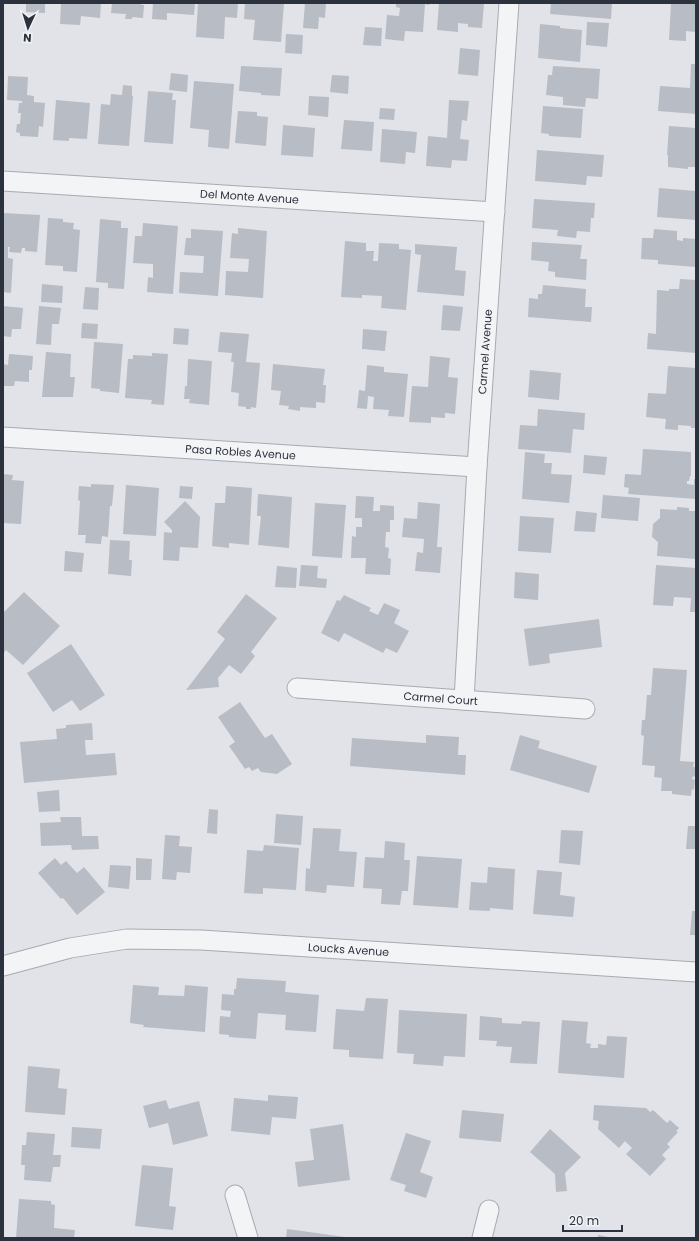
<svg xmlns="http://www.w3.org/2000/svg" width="699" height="1241" viewBox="0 0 699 1241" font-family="Poppins,sans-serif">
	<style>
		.building { fill: #b8bcc4 }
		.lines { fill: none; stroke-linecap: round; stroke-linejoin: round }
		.minor-casing { stroke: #a7aab1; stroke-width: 21 }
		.minor { stroke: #f3f4f6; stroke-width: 19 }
		.labels { text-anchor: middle; stroke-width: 3.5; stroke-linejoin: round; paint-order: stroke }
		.street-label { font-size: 11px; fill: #2b313d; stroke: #f0f2f5 }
	</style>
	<rect width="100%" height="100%" fill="#e1e3e8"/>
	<!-- building -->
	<path class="building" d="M26 3H45V13L26 12Z
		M61 3H101L100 18 81 16 80 25 60 24Z
		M112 3H142L141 5H144L143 18 132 17V19H125L126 14 111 13Z
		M153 3H195L194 15 167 13V20L152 19Z
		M198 3H238L237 18 225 17 224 39 196 37Z
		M245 3H284L281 42 253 40 255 20 244 19Z
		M305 3H326L325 18 319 17 318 29 303 28Z
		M396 3H429V5L425 4 423 32 405 31 404 41 385 39 387 15 399 16 400 8 396 7Z
		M439 3H484L482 28 468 27V24L458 23V32L437 30Z
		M551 3H612L611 19 550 14Z
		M671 3 696 4V32L686 31V41L669 40Z
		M587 22 609 23 607 47 586 45Z
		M540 24 560 26V28L582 30 580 62 538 58Z
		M365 27 382 28 381 46 363 45Z
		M286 34 303 35 302 54 285 53Z
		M460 48 480 50 478 76 458 74Z
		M691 64H696V114L658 111 660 86 690 88Z
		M241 66 282 68 280 96 261 95V93L239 91Z
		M553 66 600 69 598 99 586 98 585 107 563 105V97L546 95 548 75H552Z
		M171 73 188 75 187 92 169 90Z
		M332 75 349 76 348 94 330 92Z
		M8 76 28 77 27 95 34 96V102L45 103 43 127 39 126 38 137 20 136V133L16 132 17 124H20L21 113H18L19 103H22V101L7 100Z
		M194 81 234 84 229 149 208 147 209 130 190 128Z
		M123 85 132 86V96H133L129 146 98 144 101 104 110 105 111 94 122 95Z
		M148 91 173 93 172 100H176L173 144 144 142Z
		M309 96 329 97 328 117 308 115Z
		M56 100 90 103 87 139 69 138V141L53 140Z
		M449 100 469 101 467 121 462 120 460 139 469 140 467 161 452 160 451 168 426 166 428 136 447 138Z
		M543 106 583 109 581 138 549 136V134L541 133Z
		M380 108 395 109 394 120 379 119Z
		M238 111 257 112V116L268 117 266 146 235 143Z
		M344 120 374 122 372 151 341 149Z
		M283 125 315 128 313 157 281 155Z
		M669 126 696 128V167H688V169L668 167V155H667Z
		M382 129 417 132 415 153 406 152 405 164 380 162Z
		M537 150 604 155 602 177 587 176 586 185 535 181Z
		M659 188 696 191V220L657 217Z
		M534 199 595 203 594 218H591L590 232 577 231 576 238 557 236 558 230 532 228Z
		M3 213 40 215 37 252 25 251V248H22L21 253 9 252 10 247H8V258L13 259 11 293 3 292Z
		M48 218 63 219V222L74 223 73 229 80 230 77 272 63 271V266L45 265Z
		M100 219 121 221V228H128L124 289 108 288V283L96 282Z
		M143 223 178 226 173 294 147 292 148 277 153 278V264L133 263 135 236H142Z
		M238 228 267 231 263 298 225 295 226 271 248 272 249 259 230 258 232 233 238 234Z
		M191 229 223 231 218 296 179 293 180 272 203 273 204 256 184 255 186 238H191Z
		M654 229 677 231V240L683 241V238L696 239V267L658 264V260L641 259 642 238H653Z
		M345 241 366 243V251H374L373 261H378L379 243 399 244V249L411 250 406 310 381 308 382 296 362 295V298L341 297Z
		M532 242 582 245 580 259H587L586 280 555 277V272L548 271 549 262 531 260Z
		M415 244 457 247 455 270 466 271 464 296 417 292 421 255 415 254Z
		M680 279 696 280V353L647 349 648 333 656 334 657 290 669 291V289H679Z
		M42 284 63 286 62 303 41 302Z
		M543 285 586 289 585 307H592L591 322 528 317 529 298 538 299V294H542Z
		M85 287 99 288 98 310 83 309Z
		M443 305 463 307 460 331 441 330Z
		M3 306 23 308 21 329H12L11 337 3 336Z
		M39 306 61 308 59 324H52L51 345 36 344Z
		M82 323 98 324 97 339 81 338Z
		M174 328 189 329 188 345 173 344Z
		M363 329 387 331 385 351 362 349Z
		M220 332 249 334 246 362 260 363 256 408 251 407V409H246V407L238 406 239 393 231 392 234 362H231L232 353 218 352Z
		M94 342 123 344 119 393 100 391V389L91 388Z
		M46 352 71 354 70 377H75L73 397H42Z
		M152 353 168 354 164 405 151 404 152 400 125 398 128 359H133V355L152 356Z
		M9 354 33 356 32 370H29V382L15 381 14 386H3V364L8 365Z
		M430 356 450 358 448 377 458 378 455 414 445 413V418L431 417V423L409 422 412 386 428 387Z
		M188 359 212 361 209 405 189 403 190 399H184L185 386H187Z
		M273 364 325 369 323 385H326L325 403 316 402V408L300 407V411L288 409 289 406 279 405 281 391 271 390Z
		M367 365 384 367V372L408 374 404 417 388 416 389 410 373 409 374 397 368 396 367 409 357 408 359 390 365 391Z
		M668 366 696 368V428H691V426L678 425V430L665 429 666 419 646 417 648 393 666 394Z
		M530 370 561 373 559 400 528 397Z
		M538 409 585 413 584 430 573 429 571 453 518 449 520 425 537 426Z
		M643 449 691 452V476H690L689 481H687V484L694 485V479H696V499L628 494 629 488 624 487 625 474 641 475Z
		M525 452 545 454 544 463H552L551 474 572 475 569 503 522 499Z
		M584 455 607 457 605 475 583 473Z
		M3 474 13 475 12 480 24 481 21 524 3 523Z
		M91 484 114 485 112 506H110L108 537 102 536 101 544 85 543 86 535H78L80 501 78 500 79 486 91 487Z
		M126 485 159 488 156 536 123 534Z
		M180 486 193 487 192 499 179 498Z
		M226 486 252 488 249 545 229 543V548L212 546 215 503H225Z
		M258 494 292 497 289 548 258 545 261 516H257Z
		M603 495 640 498 638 521 601 518Z
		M356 496 374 497 373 511H380V505L394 506V520H390V532H386L385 547 389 548 388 558 391 559 390 575 365 574 366 558H351L352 536 356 537V527H362V518H355Z
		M185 501 200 517 198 548 180 547 179 561 163 560 164 532 172 533V530L164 522Z
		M418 502 440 504 437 547H442L440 573 415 571 417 552 423 553 424 539 402 537 404 518 417 519Z
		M315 503 346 505 342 558 312 556Z
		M677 507 689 508V511H696V559L657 556 658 542 652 537 653 524 660 518V509L677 510Z
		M576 511 597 513 595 532 574 531Z
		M520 516 554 518 551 553 518 551Z
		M110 540 130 541 129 560H132L131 576 108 574Z
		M65 551 84 553 82 572 64 571Z
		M301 565 318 566 317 578 327 579 326 588 299 586Z
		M656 565 696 568V612H690L691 598 674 597 673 606 653 605Z
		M277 566 297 568 296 588 275 587Z
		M515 572 539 574 538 600 514 598Z
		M24 592 60 626 23 665 6 650 3 654V613Z
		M246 594 277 618 251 652 255 656 241 674 229 665 218 678 219 687 186 690 225 639 217 632Z
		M344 595 371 608 369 611 378 615 384 603 400 610 394 623 409 631 397 653 386 648 383 653 344 633 339 642 321 633 337 600 340 601Z
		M599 619 602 647 549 654 550 663 529 666 524 629Z
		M71 644 105 695 80 711 72 700 53 712 27 673Z
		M653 668 687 670 680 761 694 762 693 767H696L695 777 693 776 692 779 695 780 694 790 692 789 691 796 672 794V791H661L662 778 654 777 655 766 642 765 644 736 641 735 642 720H645L647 695H651Z
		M240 702 265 738 272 734 292 764 277 774 261 772 258 768 252 771 249 767 245 769 229 746 235 742 218 717Z
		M92 723 93 740H85L86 755 115 753 117 775 24 783 20 742 57 739 56 729 66 728V725Z
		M426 735 459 737 458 755H466L465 775 350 766 352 738 426 743Z
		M520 735 540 741 538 748 597 766 589 793 510 770Z
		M59 790 60 811 39 812 37 792Z
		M209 809 218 810 217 834 207 833Z
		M276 814 303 816 301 845 274 843Z
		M60 817H81L82 836H98L99 849 72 850 71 845 41 846 40 823 61 822Z
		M688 826H696V849H686Z
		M313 828 341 829 339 851 357 852 354 887 327 885 326 893 305 891 306 868 310 869Z
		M561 830 583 831 580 865 559 863Z
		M165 835 180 836 179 846 192 847 190 873 177 872 176 880 162 879Z
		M385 841 405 843 404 860H410L408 891H402L400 905 381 904 382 889 363 888 365 857 384 858Z
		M264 845 299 848 296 890 263 888V894L244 893 247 850 263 851Z
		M417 856 462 859 458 908 413 905Z
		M55 858 61 865 66 861 77 873 84 867 105 892 77 915 63 898 61 899 38 873Z
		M136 858 152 859 151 880H136Z
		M110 865 131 866 129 889 108 887Z
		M488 867 515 869 513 910 490 908V911L469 910 471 882 487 883Z
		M537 870 562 872 560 895 575 897 573 917 533 914Z
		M692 911H696V935H690Z
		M237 978 286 981 285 992 319 995 316 1032 285 1030 286 1015 258 1013 256 1039 229 1037V1035L219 1034 220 1016 230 1017 231 1011 221 1010 222 994 234 995V989H236Z
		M133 985 159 987 158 995 184 996 185 985 208 987 205 1032 143 1027 144 1025 130 1023Z
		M366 998 388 999 383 1059 349 1057V1050L333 1049 336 1009 364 1011Z
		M399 1010 467 1014 465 1057 444 1056 443 1066 413 1064 414 1054 397 1053Z
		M480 1016 502 1018V1023L521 1024 522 1021 540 1022 537 1064 510 1063 512 1047 496 1046 497 1041 479 1040Z
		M562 1020 588 1022 586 1043 591 1044 590 1048H598V1044L606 1045 607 1036 627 1037 624 1078 558 1073Z
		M28 1066 60 1069 58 1088 67 1089 65 1115 25 1112Z
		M268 1095 298 1097 296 1119 272 1117 270 1135 231 1131 234 1098 268 1101Z
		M166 1100 169 1109 199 1101 208 1136 173 1145 168 1123 149 1128 143 1106Z
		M594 1105 646 1108 650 1112 653 1110 667 1123 670 1120 679 1128 676 1131 678 1132 667 1144 670 1147 662 1155 666 1159 650 1176 626 1154 632 1148 625 1141 619 1148 598 1129 599 1121 593 1120Z
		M462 1110 504 1114 501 1142 459 1138Z
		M343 1124 350 1180 298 1187 295 1162 314 1160 310 1129Z
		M72 1127 102 1129 100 1149 71 1147Z
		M550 1129 581 1157 565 1173 567 1191 556 1192 555 1174 530 1152Z
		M27 1132 55 1134 53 1155H61L60 1167H53L51 1182 24 1180 25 1165H21L22 1145H26Z
		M406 1133 431 1141 420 1172 433 1177 426 1198 404 1191 406 1185 390 1180Z
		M142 1165 173 1168 169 1206 176 1207 173 1230 135 1226Z
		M19 1199 51 1201V1204L55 1205 54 1228 75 1230 74 1238H16Z
		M287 1229 345 1237V1238H286Z
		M598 1235 608 1237V1238H598Z"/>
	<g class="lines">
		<!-- minor casing -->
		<g class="minor-casing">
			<g id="minor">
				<path id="s1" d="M3 181 495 212"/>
				<path id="s2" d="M3 437 477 467"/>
				<path id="s3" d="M297 688 585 709"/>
				<path id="s4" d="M464 700 477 467 509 3"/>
				<path id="s5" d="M3 966 70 948 127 939 201 940 696 972"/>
				<path d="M235 1195 248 1238"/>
				<path d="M482 1238 489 1210"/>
			</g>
		</g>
		<!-- minor -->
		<use href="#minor" class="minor"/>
	</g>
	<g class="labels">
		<!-- street labels -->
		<g class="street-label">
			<text dy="4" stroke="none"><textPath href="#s1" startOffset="247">Del Monte Avenue</textPath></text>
			<text dy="4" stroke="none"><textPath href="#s4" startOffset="349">Carmel Avenue</textPath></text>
			<text dy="4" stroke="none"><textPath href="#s2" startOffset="238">Pasa Robles Avenue</textPath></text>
			<text dy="4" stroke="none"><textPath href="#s3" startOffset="144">Carmel Court</textPath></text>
			<text dy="4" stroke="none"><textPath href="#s5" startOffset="349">Loucks Avenue</textPath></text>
		</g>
	</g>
	<!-- border -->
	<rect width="699" height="1241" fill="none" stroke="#2b313d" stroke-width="8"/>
	<!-- north arrow -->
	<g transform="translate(28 28) rotate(184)" stroke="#f0f2f5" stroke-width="3" paint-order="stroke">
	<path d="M0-3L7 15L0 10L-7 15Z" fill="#2b313d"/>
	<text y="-6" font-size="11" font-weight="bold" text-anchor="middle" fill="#2b313d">N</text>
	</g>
	<!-- scale -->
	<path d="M563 1225v6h59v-6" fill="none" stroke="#2b313d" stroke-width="2"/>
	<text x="569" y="1225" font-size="12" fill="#2b313d" stroke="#f0f2f5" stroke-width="3" paint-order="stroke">20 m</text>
</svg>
